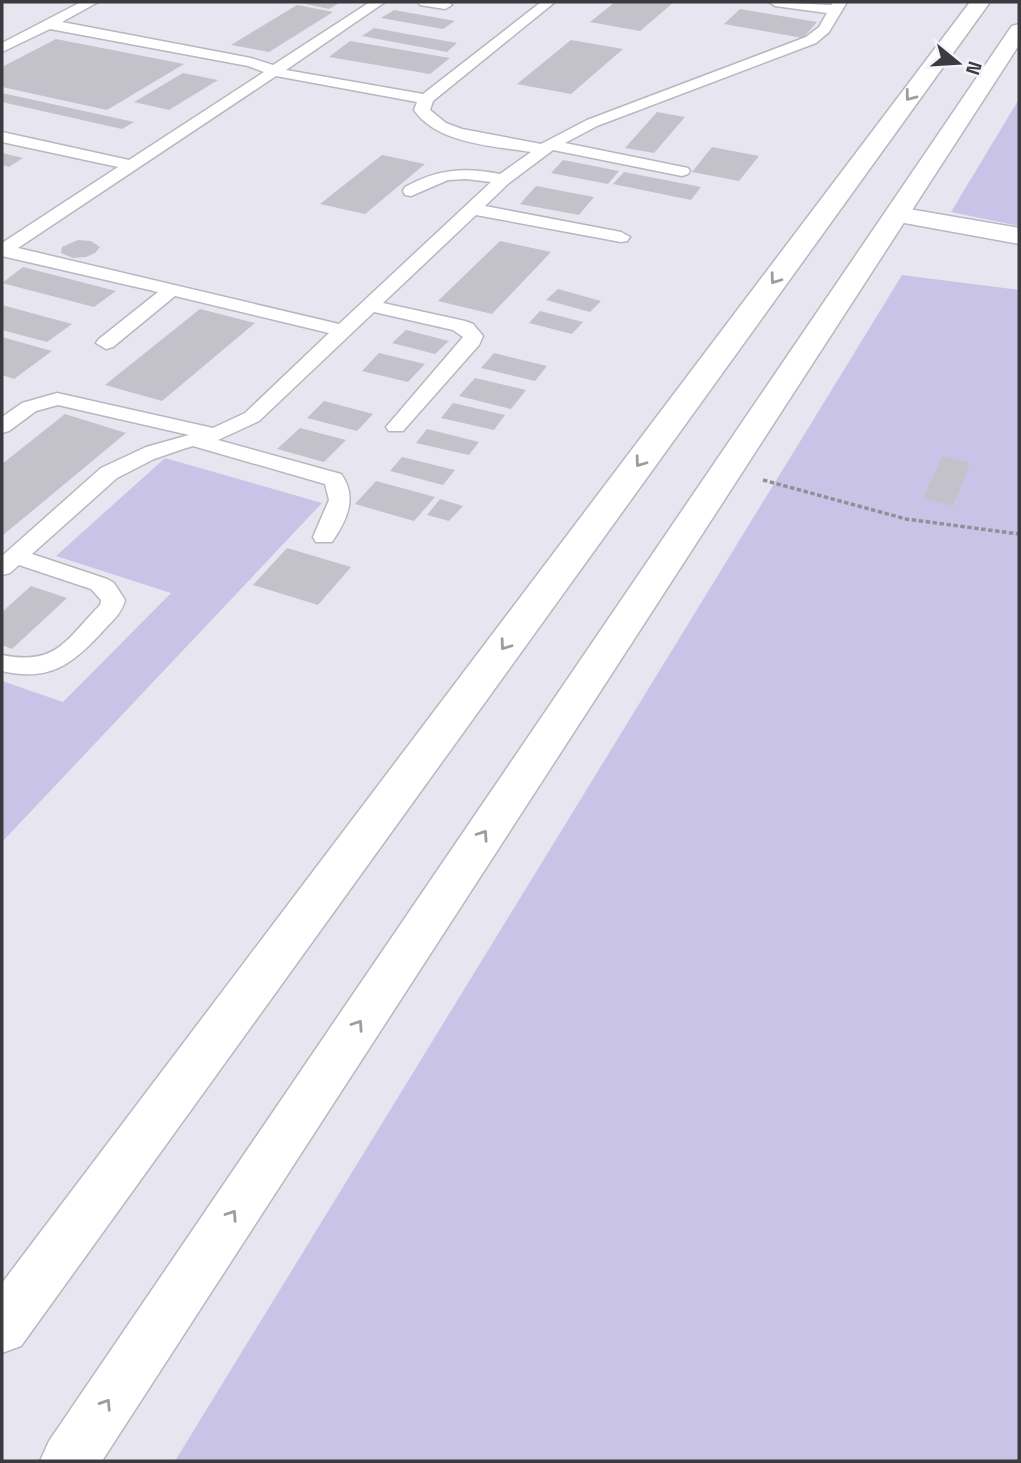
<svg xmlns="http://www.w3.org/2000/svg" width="1021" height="1463" viewBox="0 0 1021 1463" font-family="'Space Grotesk',sans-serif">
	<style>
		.green { fill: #c9c4e7 }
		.building { fill: #c3c2cb }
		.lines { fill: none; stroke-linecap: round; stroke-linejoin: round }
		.lane-casing { stroke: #b8b7c0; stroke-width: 3 }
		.street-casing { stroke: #b8b7c0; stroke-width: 3 }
		.primary-casing { stroke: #b8b7c0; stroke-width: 3 }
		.path { stroke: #919098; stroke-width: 3.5; stroke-dasharray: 4.5 2.5; stroke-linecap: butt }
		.lane { fill: #fff; fill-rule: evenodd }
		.street { fill: #fff; fill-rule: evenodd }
		.primary { fill: #fff; fill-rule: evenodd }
		.oneway { stroke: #9d9d9f }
	</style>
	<rect width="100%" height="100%" fill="#e7e5ef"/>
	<!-- green -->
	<path class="green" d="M1019 99V226L951 212Z
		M902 275 1019 290V1461H175Z
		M165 458 322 503 2 842V681L63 702 171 593 56 556Z"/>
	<!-- building -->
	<path class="building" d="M297 2H341L329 9Z
		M615 2H674L640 31 590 22Z
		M297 5 333 12 269 52 231 45Z
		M740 9 817 22 803 38 724 24Z
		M394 10 455 21 443 29 381 18Z
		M374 28 457 43 447 52 362 36Z
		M56 39 184 64 107 110 2 87V67Z
		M571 40 623 49 571 94 517 84Z
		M350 41 450 58 430 74 329 57Z
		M183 73 218 80 169 110 134 102Z
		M2 93 134 122 122 129 2 102Z
		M657 112 685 117 654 153 625 148Z
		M712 147 759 156 739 181 692 172Z
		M2 153 23 158 9 167 2 165Z
		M382 155 425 164 365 214 320 204Z
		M563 160 619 171 608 184 551 173Z
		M624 172 701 187 691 200 613 184Z
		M536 186 594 197 579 215 520 204Z
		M78 240 91 241 100 247 95 253 86 257 73 258 61 253 62 247Z
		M500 241 551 252 492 314 438 301Z
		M23 267 116 291 94 307 2 283Z
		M558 289 601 301 590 312 546 300Z
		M2 305 72 324 47 342 2 330Z
		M200 309 255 323 162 401 105 385Z
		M540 311 583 322 572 334 529 323Z
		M406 330 449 341 435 354 392 343Z
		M2 337 52 351 14 379 2 375Z
		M379 353 425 364 408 382 362 371Z
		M494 353 547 366 535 381 481 368Z
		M475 378 526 390 511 409 459 396Z
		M324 401 373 414 357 431 307 418Z
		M453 403 505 415 494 430 441 418Z
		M65 414 126 433 2 536V464Z
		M300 428 346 440 324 462 277 449Z
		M427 429 479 442 469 455 416 443Z
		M942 456 970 463 953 506 923 498Z
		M402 457 455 470 443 485 390 471Z
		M376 481 435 497 414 521 355 504Z
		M440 499 463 506 449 521 427 515Z
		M287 548 351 567 318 605 253 585Z
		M31 586 67 598 12 649 2 645V612Z"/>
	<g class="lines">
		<!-- lane casing -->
		<g class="lane-casing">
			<path id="lane" d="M81 2H98L62 22 251 58 273 65 370 2H385L286 70 423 94 541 2H555L433 101 430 110 446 123 462 129 541 144 587 120 806 37 819 27 827 13 775 6 769 2 831 5 834 2H847L829 32 816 43 597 126 565 143 688 168 690 171 688 174 682 176 553 150 509 183 485 206 621 232 630 237 627 241 621 242 476 215 383 303 465 321 473 324 483 336 479 345 403 431H389L386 427 463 337 453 330 374 312 259 421 218 440 341 474C358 497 347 520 332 542H316L313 537 329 500 325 484 193 446 183 449 154 459 117 478 32 554 107 579 114 583 125 600C122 613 112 621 103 631 72 665 49 682 2 671V655C56 666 65 641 100 605L101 600 91 589 19 565 10 573 2 575V556L101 468 146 447 189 435 58 405 36 411 9 431 2 433V417L22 403 57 393 213 428 245 413 329 333 175 296 113 347 106 349 96 343 99 339 158 292 2 256V243L118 167 2 142V132L129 160 264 72 248 66 50 29 2 52V43ZM276 76 417 102 414 110C437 144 494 146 531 152L500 174C464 167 437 169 405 187L403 191 405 195 411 196 448 180 466 179 491 182 339 324 18 248Z
				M418 2H448L452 5 445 9 420 5Z"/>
		</g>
		<!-- street casing -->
		<g class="street-casing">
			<path id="street" d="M897 207 1019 228V244L888 220 884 215 888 210Z"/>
		</g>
		<!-- primary casing -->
		<g class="primary-casing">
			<path id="primary" d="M970 2H990L21 1346 2 1353V1283Z
				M1019 24V45L102 1461H40L49 1441 1009 30 1012 26Z"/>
		</g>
		<!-- path -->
		<path class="path" d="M763 480 906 519 1019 534"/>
		<!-- lane -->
		<use href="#lane" class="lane"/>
		<!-- street -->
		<use href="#street" class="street"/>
		<!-- primary -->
		<use href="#primary" class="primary"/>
	</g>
	<!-- one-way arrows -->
	<defs><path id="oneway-chevron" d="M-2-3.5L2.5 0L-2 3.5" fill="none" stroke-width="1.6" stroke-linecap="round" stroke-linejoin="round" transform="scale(1.75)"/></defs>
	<g class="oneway">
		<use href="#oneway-chevron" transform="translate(910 96) rotate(127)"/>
		<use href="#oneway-chevron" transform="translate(775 279) rotate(126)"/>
		<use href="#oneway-chevron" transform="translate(640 462) rotate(126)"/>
		<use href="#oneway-chevron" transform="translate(505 645) rotate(126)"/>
		<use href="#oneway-chevron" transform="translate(483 835) rotate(-56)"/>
		<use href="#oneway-chevron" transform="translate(358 1025) rotate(-56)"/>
		<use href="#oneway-chevron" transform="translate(232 1215) rotate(-56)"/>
		<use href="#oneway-chevron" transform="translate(106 1404) rotate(-57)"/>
	</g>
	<!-- border -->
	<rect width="1021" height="1463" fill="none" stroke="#3b3b3f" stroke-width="7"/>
	<!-- north arrow -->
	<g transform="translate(958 63) rotate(108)" stroke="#f4f3fc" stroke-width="5" paint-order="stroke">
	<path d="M0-5L12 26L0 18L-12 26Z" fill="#3b3b3f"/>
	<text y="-10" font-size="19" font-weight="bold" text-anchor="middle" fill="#3b3b3f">N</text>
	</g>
</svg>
